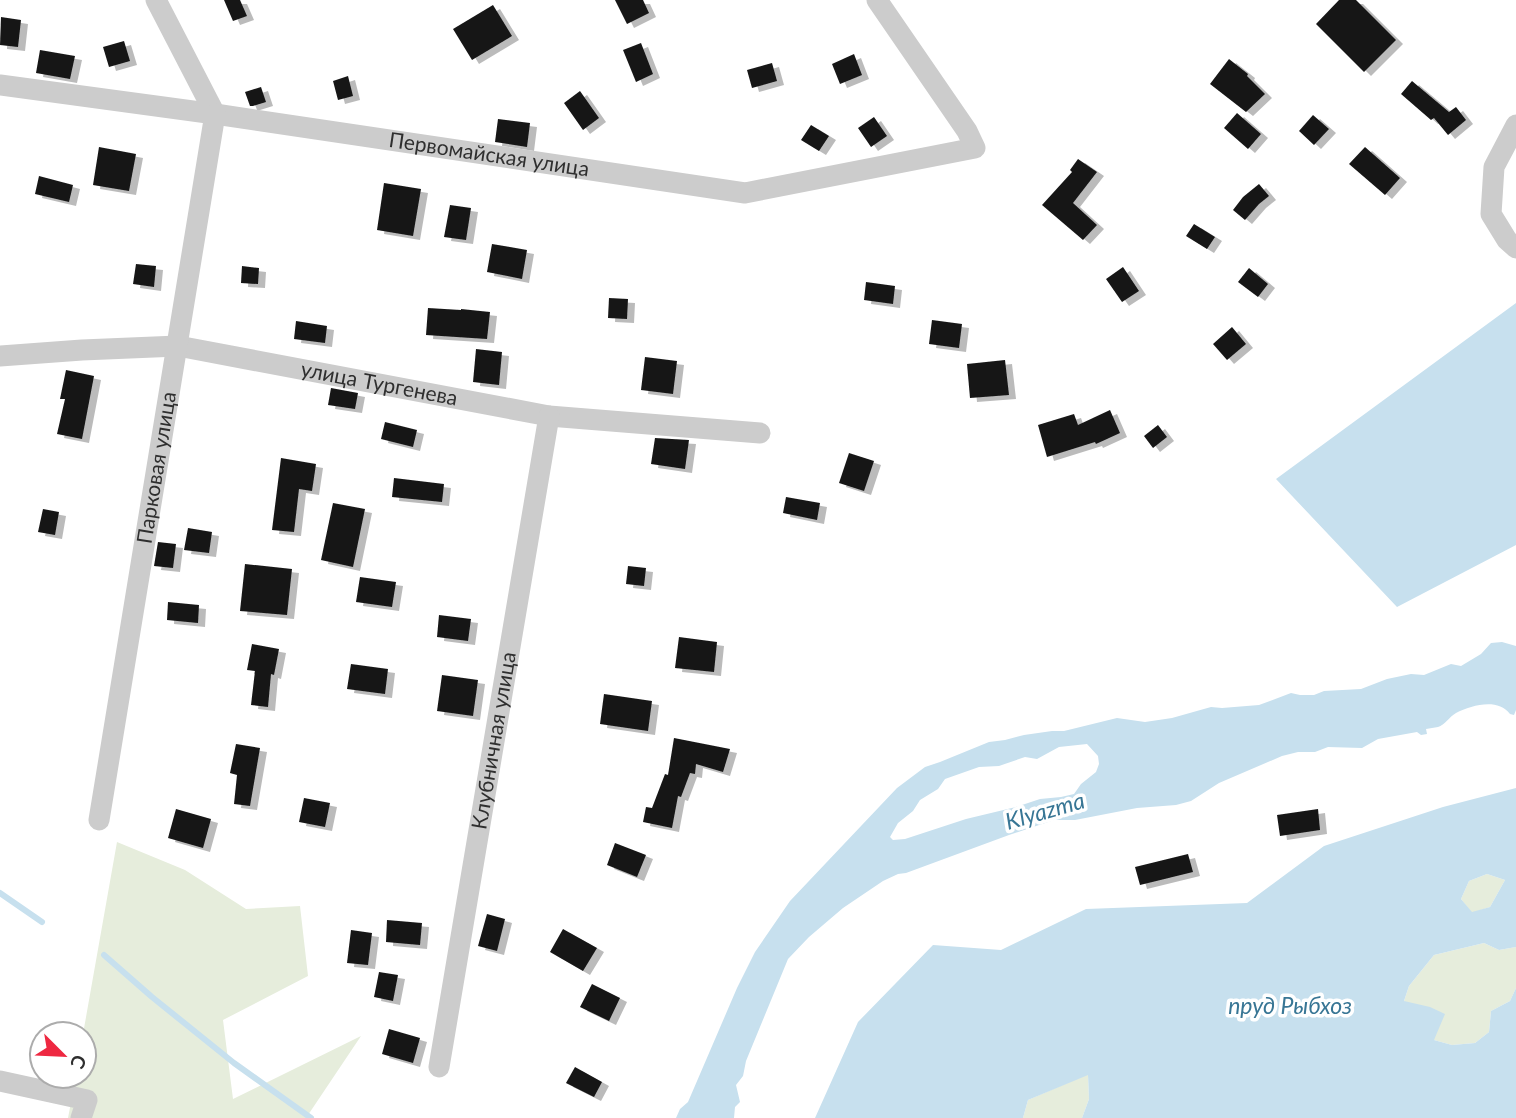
<svg xmlns="http://www.w3.org/2000/svg" width="1516" height="1118" viewBox="0 0 1516 1118" font-family="Lato,sans-serif">
	<style>
		.green { fill: #e6eddc }
		.water { fill: #c7e0ee; fill-rule: evenodd }
		.lines { fill: none; stroke-linecap: round; stroke-linejoin: round }
		.stream { stroke: #c7e0ee; stroke-width: 6 }
		.building { fill: #161616; filter: url(#shadow) }
		.minor { stroke: #ccc; stroke-width: 21 }
		.labels { text-anchor: middle; stroke-width: 7; stroke-linejoin: round; paint-order: stroke }
		.street-label { font-size: 21px; fill: #2f2f2f; stroke: #fff }
		.water-label { font-size: 23px; font-style: italic; fill: #387695; stroke: #fff }
	</style>
	<defs>
		<filter id="shadow"><feDropShadow dx="7" dy="4" stdDeviation="0" flood-color="#0004"/></filter>
	</defs>
	<rect width="100%" height="100%" fill="#fff"/>
	<!-- green -->
	<path class="green" d="M117 842 185 870 246 909 300 906 308 976 223 1020 233 1099 361 1036 306 1118H68L76 1076H84L83 1034Z
		M1487 874 1505 880 1490 907 1472 913 1461 899 1469 881Z
		M1484 943 1499 950 1516 947V988L1510 1001 1491 1011 1489 1032 1475 1043 1452 1045 1434 1040 1404 1001 1409 986 1434 955Z
		M1088 1074 1089 1099 1082 1118H1023L1028 1100Z"/>
	<!-- water -->
	<path class="water" d="M1516 303V545L1397 607 1276 479Z
		M1502 642 1516 646V710L1514 715 1510 714C1498 698 1472 705 1456 713 1449 717 1445 725 1438 727 1434 728 1430 728 1426 729L1427 734 1421 735 1417 732 1378 739 1362 748 1328 747 1315 752H1298L1282 756 1219 783 1191 801 1176 805 1137 808 1075 820H1054L1009 835 906 873 898 874 883 881 843 908 809 937 788 959 746 1061 743 1076 736 1085 740 1102 735 1107 734 1118H676L680 1109 688 1102 737 988 755 952 790 901 897 788 925 767 940 762 989 742 1005 740 1024 735 1052 731H1064L1117 718 1145 722 1172 718 1211 707 1222 708 1259 705 1291 693 1300 695H1314L1324 691 1361 689 1387 679 1411 674 1424 675 1451 664 1461 666 1481 654 1491 643ZM1087 744 1098 756 1099 764 1096 772 1081 784 1074 794 1061 797 1040 799 1016 807 966 819 905 839 893 840 890 837 898 823 913 811 920 800 938 789 945 779 979 767 999 766 1025 757 1037 759 1059 747Z
		M1516 788V947L1499 950 1484 943 1434 955 1409 986 1404 1001 1430 1007 1445 1014 1434 1040 1452 1045 1475 1043 1489 1032 1491 1011 1510 1001 1516 988V1118H1082L1089 1099 1088 1075 1028 1100 1023 1118H815L858 1022 933 945 1001 950 1086 909 1247 903 1324 846 1443 807ZM1487 874 1505 880 1490 907 1472 912 1461 899 1469 881Z"/>
	<g class="lines">
		<!-- stream -->
		<path class="stream" d="M0 893 42 922
			M104 955 152 997 234 1063 311 1118"/>
	</g>
	<!-- building -->
	<path class="building" d="M224 0H240L247 16 233 21Z
		M615 0H643L649 13 627 24Z
		M1339 0H1356L1396 40 1364 72 1316 24Z
		M493 5 512 36 472 60 453 29Z
		M1 17 21 20 18 47 0 45Z
		M124 41 130 61 109 67 103 47Z
		M641 43 653 74 636 82 623 50Z
		M40 50 75 56 70 79 36 73Z
		M854 54 862 75 840 84 832 64Z
		M1229 59 1248 74 1247 76 1265 94 1246 112 1210 84Z
		M772 63 777 81 752 88 747 70Z
		M348 76 353 96 338 100 333 81Z
		M1412 81 1449 112 1456 107 1466 120 1448 135 1434 118 1431 120 1401 94Z
		M261 87 266 102 253 106H250L245 92Z
		M580 91 599 118 583 130 564 103Z
		M1237 113 1261 134 1248 149 1224 128Z
		M1313 115 1329 129 1314 145 1299 131Z
		M874 117 887 136 871 147 858 128Z
		M498 119 530 123 527 147 495 142Z
		M811 125 829 136 819 151 801 140Z
		M99 147 136 154 129 191 93 185Z
		M1365 147 1400 178 1385 195 1349 164Z
		M1078 159 1097 172 1073 203 1097 225 1083 240 1042 205 1072 172 1070 170Z
		M39 176 73 185 69 202 35 194Z
		M384 183 421 189 413 236 377 230Z
		M1259 184 1269 196 1259 204 1245 220 1233 210 1243 197Z
		M450 205 471 208 466 240 444 237Z
		M1194 224 1215 237 1207 249 1186 236Z
		M492 244 527 250 522 279 487 272Z
		M136 264 156 266 154 287 133 284Z
		M242 266 259 268 258 284 241 283Z
		M1123 267 1139 291 1122 302 1106 279Z
		M1249 268 1268 284 1258 297 1238 282Z
		M866 282 895 286 893 304 864 300Z
		M609 298 628 299 627 319 608 318Z
		M428 308 461 310V309L490 312 487 339 426 335Z
		M932 320 962 324 959 348 929 344Z
		M296 321 327 326 325 343 294 339Z
		M1232 327 1246 344 1227 360 1213 344Z
		M476 349 502 352 499 385 473 382Z
		M645 357 677 361 673 394 641 390Z
		M1005 360 1009 395 970 398 967 364Z
		M66 370 94 376 82 439 57 434 65 399H60Z
		M331 388 358 393 355 409 328 405Z
		M1110 410 1120 433 1096 444 1095 442 1047 457 1038 425 1074 414 1078 425Z
		M385 422 417 430 413 447 381 439Z
		M1158 425 1167 437 1153 448 1144 436Z
		M655 438 689 440 685 469 651 464Z
		M849 453 874 461 864 491 839 483Z
		M281 458 316 464 312 491 299 489 294 532 272 530Z
		M394 478 444 484 442 502 392 497Z
		M786 497 820 503 817 520 783 513Z
		M333 503 365 509 353 567 321 560Z
		M43 509 59 512 55 535 38 532Z
		M188 528 212 532 209 553 184 550Z
		M158 542 176 544 173 568 154 566Z
		M245 564 292 569 287 615 240 611Z
		M628 566 646 568 644 586 626 584Z
		M360 577 396 582 392 607 356 602Z
		M168 602 199 605 198 623 167 620Z
		M439 615 471 619 468 641 437 637Z
		M679 637 717 642 714 672 675 668Z
		M252 644 279 649 274 675 271 674 268 707 251 705 255 671 247 670Z
		M351 664 388 669 385 694 347 689Z
		M442 675 478 680 473 716 437 711Z
		M604 694 652 701 648 731 600 724Z
		M674 738 730 749 723 772 696 764 695 774 690 773 681 797 678 796 672 828 643 822 646 807 652 808 665 774 668 775Z
		M236 744 260 748 250 806 234 804 237 775 230 773Z
		M304 798 330 803 325 827 299 822Z
		M176 809 211 819 203 848 168 838Z
		M1318 809 1320 830 1280 836 1277 815Z
		M615 843 646 855 637 877 607 865Z
		M1188 854 1193 872 1140 885 1135 867Z
		M487 914 505 919 497 951 478 946Z
		M387 920 422 923 420 945 386 942Z
		M563 929 597 948 583 971 550 952Z
		M351 930 372 933 368 965 347 963Z
		M379 972 398 975 393 1001 374 997Z
		M592 984 620 998 609 1021 580 1007Z
		M389 1029 420 1038 413 1063 382 1054Z
		M575 1067 602 1082 594 1097 566 1083Z"/>
	<g class="lines">
		<!-- minor -->
		<g class="minor">
			<path d="M156 0 215 114"/>
			<path id="s1" d="M0 85 215 114 745 193 975 148 967 131 877 0"/>
			<path d="M1516 125 1494 167 1491 214 1507 240 1516 248"/>
			<path id="s2" d="M0 356 82 350 178 346 549 416 760 433"/>
			<path id="s3" d="M99 820 215 114"/>
			<path id="s4" d="M439 1067 549 416"/>
			<path d="M0 1081 87 1100 81 1118"/>
		</g>
	</g>
	<g class="labels">
		<!-- street labels -->
		<g class="street-label">
			<text dy="7" stroke="none"><textPath href="#s1" startOffset="494">Первомайская улица</textPath></text>
			<text dy="7" stroke="none"><textPath href="#s2" startOffset="383">улица Тургенева</textPath></text>
			<text dy="7" stroke="none"><textPath href="#s3" startOffset="357">Парковая улица</textPath></text>
			<text dy="7" stroke="none"><textPath href="#s4" startOffset="331">Клубничная улица</textPath></text>
		</g>
		<!-- water labels -->
		<g class="water-label">
			<text transform="translate(1045 811) rotate(-16)" y="8">Klyazma</text>
			<text x="1290" y="1014">пруд Рыбхоз</text>
		</g>
	</g>
	<!-- north arrow -->
	<g transform="translate(63 1055) rotate(114)"><circle r="33" fill="#ffffff" stroke="#acacac" stroke-width="2"/>
	<path d="M0-5L12 26L0 18L-12 26Z" fill="#ee2841"/>
	<text y="-10" font-size="19" font-weight="bold" text-anchor="middle" fill="#2f2f2f">С</text>
	</g>
</svg>
